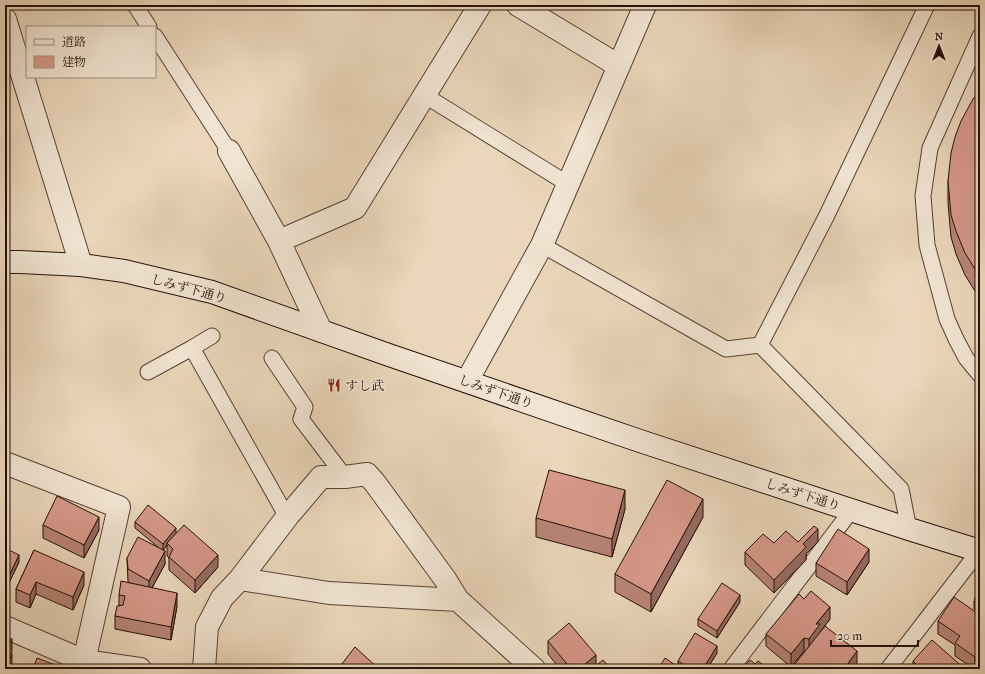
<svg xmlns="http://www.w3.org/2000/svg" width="985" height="674" viewBox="0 0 985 674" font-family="'IM FELL French Canon','Noto Serif JP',serif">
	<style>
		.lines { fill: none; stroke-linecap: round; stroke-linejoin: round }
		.lane-casing { stroke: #564235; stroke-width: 17 }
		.street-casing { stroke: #564235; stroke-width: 24 }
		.secondary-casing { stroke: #241109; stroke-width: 24 }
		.lane { stroke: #f1e4d2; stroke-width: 15 }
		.street { stroke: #f1e4d2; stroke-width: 22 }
		.secondary { stroke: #f1e4d2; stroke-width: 22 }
		.wall { fill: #b88477; stroke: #241109 }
		.shaded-wall { fill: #966b61; stroke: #241109 }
		.building { fill: #d6998a; stroke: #241109 }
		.labels { text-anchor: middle; stroke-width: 3; stroke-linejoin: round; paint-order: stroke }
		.street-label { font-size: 13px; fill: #241109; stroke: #f1e4d2 }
		.poi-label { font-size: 13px; fill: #241109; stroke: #f1e4d2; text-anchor: start }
	</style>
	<rect width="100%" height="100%" fill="#ead6ba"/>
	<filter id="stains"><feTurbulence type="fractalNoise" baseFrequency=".005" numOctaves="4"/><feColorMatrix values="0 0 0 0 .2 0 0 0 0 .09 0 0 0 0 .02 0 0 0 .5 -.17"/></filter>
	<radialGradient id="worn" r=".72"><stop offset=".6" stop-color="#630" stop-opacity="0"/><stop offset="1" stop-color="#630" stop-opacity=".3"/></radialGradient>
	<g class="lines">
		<!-- lane casing -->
		<g class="lane-casing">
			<path id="lane" d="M135 5 149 27
				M155 36 229 151
				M980 36 930 148 923 196 927 245 947 319 956 339 966 358 980 375
				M424 95 568 184
				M542 245 726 349 760 345 826 217 927 5
				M760 345 901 489 909 529
				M192 348 212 336
				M272 358 305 407 301 419 345 477
				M148 372 192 348 287 517
				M731 669 851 511
				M888 669 979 551"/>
		</g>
		<!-- street casing -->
		<g class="street-casing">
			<path id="street" d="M518 5 619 66
				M5 19 81 265
				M229 151 279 241 321 331
				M279 241 355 208 480 5
				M467 381 542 245 645 5
				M5 463 119 507 84 661
				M240 579 329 593 458 600
				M5 627 84 661 140 669
				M204 669 207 627 222 598 240 579 287 517 321 477H345L367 474 375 483 445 579 458 600 534 669"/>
		</g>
		<!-- secondary casing -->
		<g class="secondary-casing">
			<path id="secondary" d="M5 262H20L81 265 124 271 212 292 386 354 640 441 909 529 980 551"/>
		</g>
		<!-- lane -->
		<use href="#lane" class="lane"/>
		<!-- street -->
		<use href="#street" class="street"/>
		<!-- secondary -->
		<use href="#secondary" class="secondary"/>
	</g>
	<!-- wall -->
	<path class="wall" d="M980 91V299L965 275 956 254 951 237 948 203V181Z
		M625 509 612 557 536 537V518Z
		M703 517 651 612 615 592V574Z
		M135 522 176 533 218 567 195 593 169 570V558L167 556V545L163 550 165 564 152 588 177 606 171 640 115 629V616L119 605V595L131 583 128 582 127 558 159 548 135 528Z
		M43 525 99 530 84 558 43 538Z
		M818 542 806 554V560L774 593 745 565V552L774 543Z
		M5 548 19 562 7 587 5 586Z
		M34 550 84 585 73 610 36 594 30 608 16 602V589Z
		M869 562 847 595 816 576V563Z
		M980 590V613L974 609V602Z
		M740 602 717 638 698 626V619Z
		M980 615V662L976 669H974L955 656V645L938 634V621Z
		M830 619 820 632 857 664 804 651 791 667 766 646V634Z
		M548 641 596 665 611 669H560L548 654Z
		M717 653 707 669H658L678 667V661Z
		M913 661 965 669H913Z"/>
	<!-- shaded-wall -->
	<path class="shaded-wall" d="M625 490V509L612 557V539Z
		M703 499V517L651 612V594Z
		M99 517V530L84 558V545Z
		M176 528V535L167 543V545L163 551V544Z
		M818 529V542L806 554V560L774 593V580L803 544Z
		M869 549V562L847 595V582Z
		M165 551V564L149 593V581Z
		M19 555V562L7 587V580Z
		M218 555V567L195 593V580Z
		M84 572V585L73 610V597Z
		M36 582V594L30 608V595Z
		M177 593V606L171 640V627Z
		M740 595V602L717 638V631Z
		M830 607V619L820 632V637L809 652V639L816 624Z
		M804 638V651L791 667V654Z
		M12 639V652L6 664V651Z
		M717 646V653L707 669H703Z
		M980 649V662L975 669V657Z
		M857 651V664L854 669H844Z
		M12 654V667L11 669H5Z
		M596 655V668L595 669H579Z"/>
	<!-- building -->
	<path class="building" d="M980 91V277L965 253 956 231 951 215 948 181 951 153 955 137 961 121 973 99Z
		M549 470 625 490 612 539 536 518Z
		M667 480 703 499 651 594 615 574Z
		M57 496 99 517 84 545 43 525Z
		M148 505 176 528 163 544 135 522Z
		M184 525 218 555 195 580 169 557 173 549 167 543Z
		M814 526 818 529 803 544 806 547 774 580 745 552 763 534 774 543 786 531 798 542Z
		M838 529 869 549 847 582 816 563Z
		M138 537 165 551 149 581 128 569 127 558Z
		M5 548 19 555 7 580 5 579Z
		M34 550 84 572 73 597 36 582 30 595 16 589Z
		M121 581 177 593 171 627 115 616 117 606 123 605 125 596 119 595Z
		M722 583 740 595 717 631 698 619Z
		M977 590H980V606L974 602Z
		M811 591 830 607 816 624H820L809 639 804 638 791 654 766 634 799 594 804 599Z
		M954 597 980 615V649L975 657 955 643 960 636 938 621Z
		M569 623 596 655 579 669H571L548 641Z
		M825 626 857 651 844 669H791Z
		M695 633 717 646 703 669H691L678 661Z
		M5 636 12 639 6 651 12 654 5 668Z
		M932 640 965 669H916L914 668 917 665 913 661Z
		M355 647 379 669H338Z
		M37 658 63 668V669H33Z
		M665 658 681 669H658Z
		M603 660 611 669H592Z
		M750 660 755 664 758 661 768 669H742Z
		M70 665 82 669H68Z"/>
	<!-- icons -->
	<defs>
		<g id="restaurant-bare" transform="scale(1.08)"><path d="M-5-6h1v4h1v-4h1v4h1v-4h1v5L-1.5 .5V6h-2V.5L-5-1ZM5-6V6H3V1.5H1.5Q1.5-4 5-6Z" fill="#8f2418" stroke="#f1e4d2" stroke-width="2.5" paint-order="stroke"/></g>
	</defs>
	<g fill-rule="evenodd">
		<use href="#restaurant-bare" x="334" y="385"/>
	</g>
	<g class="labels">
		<!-- street labels -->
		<g class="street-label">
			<text transform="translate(189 288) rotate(15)" y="5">しみず下通り</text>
			<text transform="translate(496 391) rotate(19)" y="5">しみず下通り</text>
			<text transform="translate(803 494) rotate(18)" y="5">しみず下通り</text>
		</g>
		<!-- poi labels -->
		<g class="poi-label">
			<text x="345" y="390">すし武</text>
		</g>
	</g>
	<!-- margin -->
	<rect width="985" height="674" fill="none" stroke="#ead6ba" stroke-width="20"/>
	<rect x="6" y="6" width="973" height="662" fill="none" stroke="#241109" stroke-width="2"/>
	<rect x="10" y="10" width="965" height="654" fill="none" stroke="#241109"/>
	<!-- legend -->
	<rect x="26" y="26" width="130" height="52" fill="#f1e4d2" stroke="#9f9082"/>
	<rect x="34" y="39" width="20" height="6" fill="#f1e4d2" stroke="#9f9082"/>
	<text x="62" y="46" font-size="12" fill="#241109">道路</text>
	<rect x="34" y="56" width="20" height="12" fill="#d6998a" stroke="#9f9082"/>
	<text x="62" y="66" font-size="12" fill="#241109">建物</text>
	<!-- north arrow -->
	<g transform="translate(939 46)" stroke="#f1e4d2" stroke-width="3" paint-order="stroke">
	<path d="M0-3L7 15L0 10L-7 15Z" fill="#241109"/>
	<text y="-6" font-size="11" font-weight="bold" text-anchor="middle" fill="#241109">N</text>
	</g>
	<!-- scale -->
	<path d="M831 640v6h87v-6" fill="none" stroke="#241109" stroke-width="2"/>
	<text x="837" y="640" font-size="12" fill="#241109" stroke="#f1e4d2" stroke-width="3" paint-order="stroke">20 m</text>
	<rect width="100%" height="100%" filter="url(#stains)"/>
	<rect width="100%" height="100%" fill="url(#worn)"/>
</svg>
